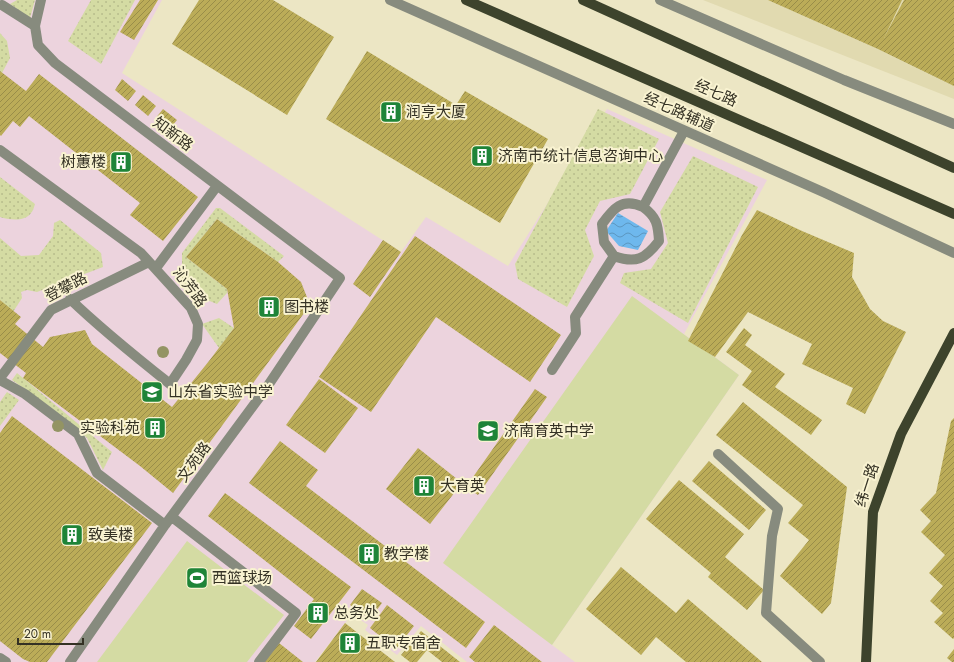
<svg xmlns="http://www.w3.org/2000/svg" width="954" height="662" viewBox="0 0 954 662" font-family="Jost,'Noto Sans SC',sans-serif">
	<style>
		.built { fill: #e1dab0 }
		.education { fill: #ecd3dd }
		.green { fill: url(#green-dots) }
		.pitch { fill: #d4dba3 }
		.water { fill: url(#water-waves) }
		.building { fill: url(#building-hatch) }
		.lines { fill: none; stroke-linecap: round; stroke-linejoin: round }
		.minor { stroke: #878b7e; stroke-width: 10 }
		.major { stroke: #3d432c; stroke-width: 10 }
		.tree { fill: #939463 }
		.labels { text-anchor: middle; stroke-width: 4; stroke-linejoin: round; paint-order: stroke }
		.street-label { font-size: 15px; fill: #343124; stroke: #f9f3d1 }
		.poi-label { font-size: 15px; fill: #343124; stroke: #f9f3d1; text-anchor: start }
	</style>
	<defs>
		<pattern id="green-dots" width="8" height="8" patternUnits="userSpaceOnUse"><rect width="8" height="8" fill="#d4dba3"/><path d="M2 2h.1M6 6h.1" fill="none" stroke="#b7bc8c" stroke-width="1.8" stroke-linecap="round"/></pattern>
		<pattern id="water-waves" width="16" height="10" patternUnits="userSpaceOnUse"><rect width="16" height="10" fill="#6eb8ed"/><path d="M0 5q4-4 8 0t8 0" fill="none" stroke="#5b96c0"/></pattern>
		<pattern id="building-hatch" width="6" height="6" patternUnits="userSpaceOnUse"><rect width="6" height="6" fill="#bbac58"/><path d="M-1 1l2-2M0 6l6-6M5 7l2-2" fill="none" stroke="#998d49"/></pattern>
	</defs>
	<rect width="100%" height="100%" fill="#ece6c4"/>
	<!-- built -->
	<path class="built" d="M703 0H954V99Z"/>
	<!-- education -->
	<path class="education" d="M0 0H162L122 73 401 252 426 217 508 266 607 109 767 180 684 334 739 375 552 645 575 662H467L421 626 397 655 365 630 368 625 352 614 315 662H0Z"/>
	<!-- green -->
	<path class="green" d="M17 0H35L30 18 10 4Z
		M91 0H135L101 64 68 41Z
		M0 33 7 41 10 58 2 73 0 71Z
		M598 109 659 139 630 194 600 201 585 230 594 256 567 307 518 279 515 264Z
		M693 156 758 187 688 323 620 283 624 273 651 269 668 243 660 212Z
		M0 177 35 204C34 207 33 211 31 213 25 222 9 220 0 217Z
		M216 208H220L284 256 278 262 217 219 186 257 227 289V293L217 304 185 291 182 281V253Z
		M60 220 101 253 103 267 37 292 27 290 21 292 22 298 13 312 0 300V238L21 256 39 255 53 236 54 223Z
		M219 318 234 328 219 348 202 324Z
		M17 373 112 452 103 470 87 438 50 407 12 380Z
		M7 392 19 400 0 426V402Z"/>
	<!-- pitch -->
	<path class="pitch" d="M632 296 739 375 552 645 443 563Z
		M187 541 284 615 247 662H97Z"/>
	<!-- water -->
	<path class="water" d="M618 213 648 231 638 250 619 246 606 231Z"/>
	<!-- building -->
	<path class="building" d="M140 0H158L134 40 120 32Z
		M199 0H273L334 37 287 115 172 44Z
		M768 0H902L884 38 904 0H954V86L878 49Z
		M367 51 456 105 465 91 548 139 500 223 326 119Z
		M0 71 26 91 39 74 198 197 163 241 130 215 140 203 29 116 20 127 13 121 1 136 0 135Z
		M122 79 136 91 128 101 115 90Z
		M143 95 156 106 148 116 135 105Z
		M163 109 177 120 169 130 155 119Z
		M757 210 802 231 854 253 852 277 870 309 883 321 906 332 865 414 846 404 853 388 802 364 812 344 748 312 715 357 688 341 742 235Z
		M217 219 278 262 301 282 310 305 173 493 140 466 23 378 26 373 0 353V300L21 317 15 324 43 347 50 337 85 330 92 344 172 407 209 361 234 328 227 289 186 257Z
		M415 236 561 335 530 382 436 317 371 412 319 377Z
		M383 240 401 252 370 297 353 284Z
		M744 328 752 335 745 345 785 374 775 387 822 420 811 435 742 385 752 371 726 352Z
		M319 379 358 408 325 453 286 425Z
		M535 389 547 397 478 495 466 487Z
		M743 402 847 487 831 603 822 614 780 576 809 540 788 523 803 505 716 435Z
		M12 416 152 523 47 662H30L23 659 0 641V433Z
		M954 418V638L953 639 934 622 943 613 930 601 943 586 929 573 945 555 921 532 931 521 920 510 936 493 951 421Z
		M280 441 318 470 306 486 485 622 466 648 249 483Z
		M418 448 462 483 430 524 386 489Z
		M709 461 766 510 749 530 692 481Z
		M679 480 744 534 725 557 764 590 747 610 708 577 711 573 646 519Z
		M225 493 351 587 311 639 294 626 314 599 208 516Z
		M621 567 676 613 688 599 762 662H686L656 637 641 655 586 609Z
		M362 589 382 603 370 619 350 605Z
		M387 605 414 626 396 649 370 628Z
		M345 623 395 662H316Z
		M494 625 542 662H475L469 657Z
		M421 631 460 662H442L427 650 417 662H410L401 655Z
		M279 643 303 662H263Z
		M954 649V662H952L947 658Z"/>
	<g class="lines">
		<!-- minor -->
		<path class="minor" d="M390 0 823 192 954 253
			M660 0 844 80 954 124
			M2 5 35 26 38 45 55 63 340 278 267 387 165 525 70 662
			M35 26 41 0
			M0 150 141 253 191 308 198 324 197 340 186 360 170 384C136 357 101 329 70 299
			M614 256C636 264 645 259 659 241 658 225 657 217 643 207
			M156 268 217 186
			M552 370 576 333 575 317 614 256 604 242 602 224C613 209 622 197 643 207L684 131
			M0 378 51 310 149 262
			M0 380 25 394 78 434 97 473 165 525
			M718 454 778 509 772 536 766 613 820 662
			M172 517 296 613 259 662
			M0 658 6 662"/>
		<!-- major -->
		<path class="major" d="M466 0 954 214
			M583 0 954 168
			M866 662 873 512 901 434 954 333"/>
	</g>
	<!-- trees -->
	<g class="tree">
		<circle cx="163" cy="352" r="6"/>
		<circle cx="58" cy="426" r="6"/>
	</g>
	<!-- icons -->
	<defs>
		<g id="building-square" transform="scale(1.15)"><rect x="-9" y="-9" width="18" height="18" rx="4" fill="#1e8438" stroke="#f9f3d1"/><path d="M-4-6H4V6H1V3H-1V6H-4ZM-2.5-4.3h1.7v1.8h-1.7ZM.8-4.3h1.7v1.8H.8ZM-2.5-1h1.7V.8h-1.7ZM.8-1h1.7V.8H.8Z" fill="#fff"/></g>
		<g id="school-square" transform="scale(1.15)"><rect x="-9" y="-9" width="18" height="18" rx="4" fill="#1e8438" stroke="#f9f3d1"/><path d="M0-5L7-2L0 1L-7-2ZM-4 1L0 2.5L4 1V4Q0 6-4 4Z" fill="#fff"/></g>
		<g id="stadium-square" transform="scale(1.15)"><rect x="-9" y="-9" width="18" height="18" rx="4" fill="#1e8438" stroke="#f9f3d1"/><path d="M0-5a6.5 5 0 1 0 0 10a6.5 5 0 1 0 0-10ZM-3.5-1.8h7v3.6h-7Z" fill="#fff"/></g>
	</defs>
	<g fill-rule="evenodd">
		<use href="#building-square" x="391" y="112"/>
		<use href="#building-square" x="482" y="156"/>
		<use href="#building-square" x="121" y="162"/>
		<use href="#building-square" x="269" y="307"/>
		<use href="#school-square" x="152" y="392"/>
		<use href="#building-square" x="155" y="428"/>
		<use href="#school-square" x="488" y="431"/>
		<use href="#building-square" x="424" y="486"/>
		<use href="#building-square" x="72" y="535"/>
		<use href="#building-square" x="369" y="554"/>
		<use href="#stadium-square" x="197" y="578"/>
		<use href="#building-square" x="318" y="613"/>
		<use href="#building-square" x="350" y="643"/>
	</g>
	<g class="labels">
		<!-- street labels -->
		<g class="street-label">
			<text transform="translate(716 93) rotate(24)" y="5">经七路</text>
			<text transform="translate(679 112) rotate(24)" y="5">经七路辅道</text>
			<text transform="translate(173 134) rotate(37)" y="5">知新路</text>
			<text transform="translate(66 287) rotate(-28)" y="5">登攀路</text>
			<text transform="translate(190 287) rotate(53)" y="5">沁芳路</text>
			<text transform="translate(194 462) rotate(-54)" y="5">文苑路</text>
			<text transform="translate(867 485) rotate(-72)" y="5">纬一路</text>
		</g>
		<!-- poi labels -->
		<g class="poi-label">
			<text x="406" y="117">润亨大厦</text>
			<text x="498" y="161">济南市统计信息咨询中心</text>
			<text x="106" y="167" text-anchor="end">树蕙楼</text>
			<text x="284" y="312">图书楼</text>
			<text x="168" y="397">山东省实验中学</text>
			<text x="140" y="433" text-anchor="end">实验科苑</text>
			<text x="504" y="436">济南育英中学</text>
			<text x="440" y="491">大育英</text>
			<text x="88" y="540">致美楼</text>
			<text x="384" y="559">教学楼</text>
			<text x="212" y="583">西篮球场</text>
			<text x="334" y="618">总务处</text>
			<text x="366" y="648">五职专宿舍</text>
		</g>
	</g>
	<!-- scale -->
	<path d="M18 638v6h65v-6" fill="none" stroke="#343124" stroke-width="2"/>
	<text x="24" y="638" font-size="12" fill="#343124" stroke="#f9f3d1" stroke-width="3" paint-order="stroke">20 m</text>
</svg>
